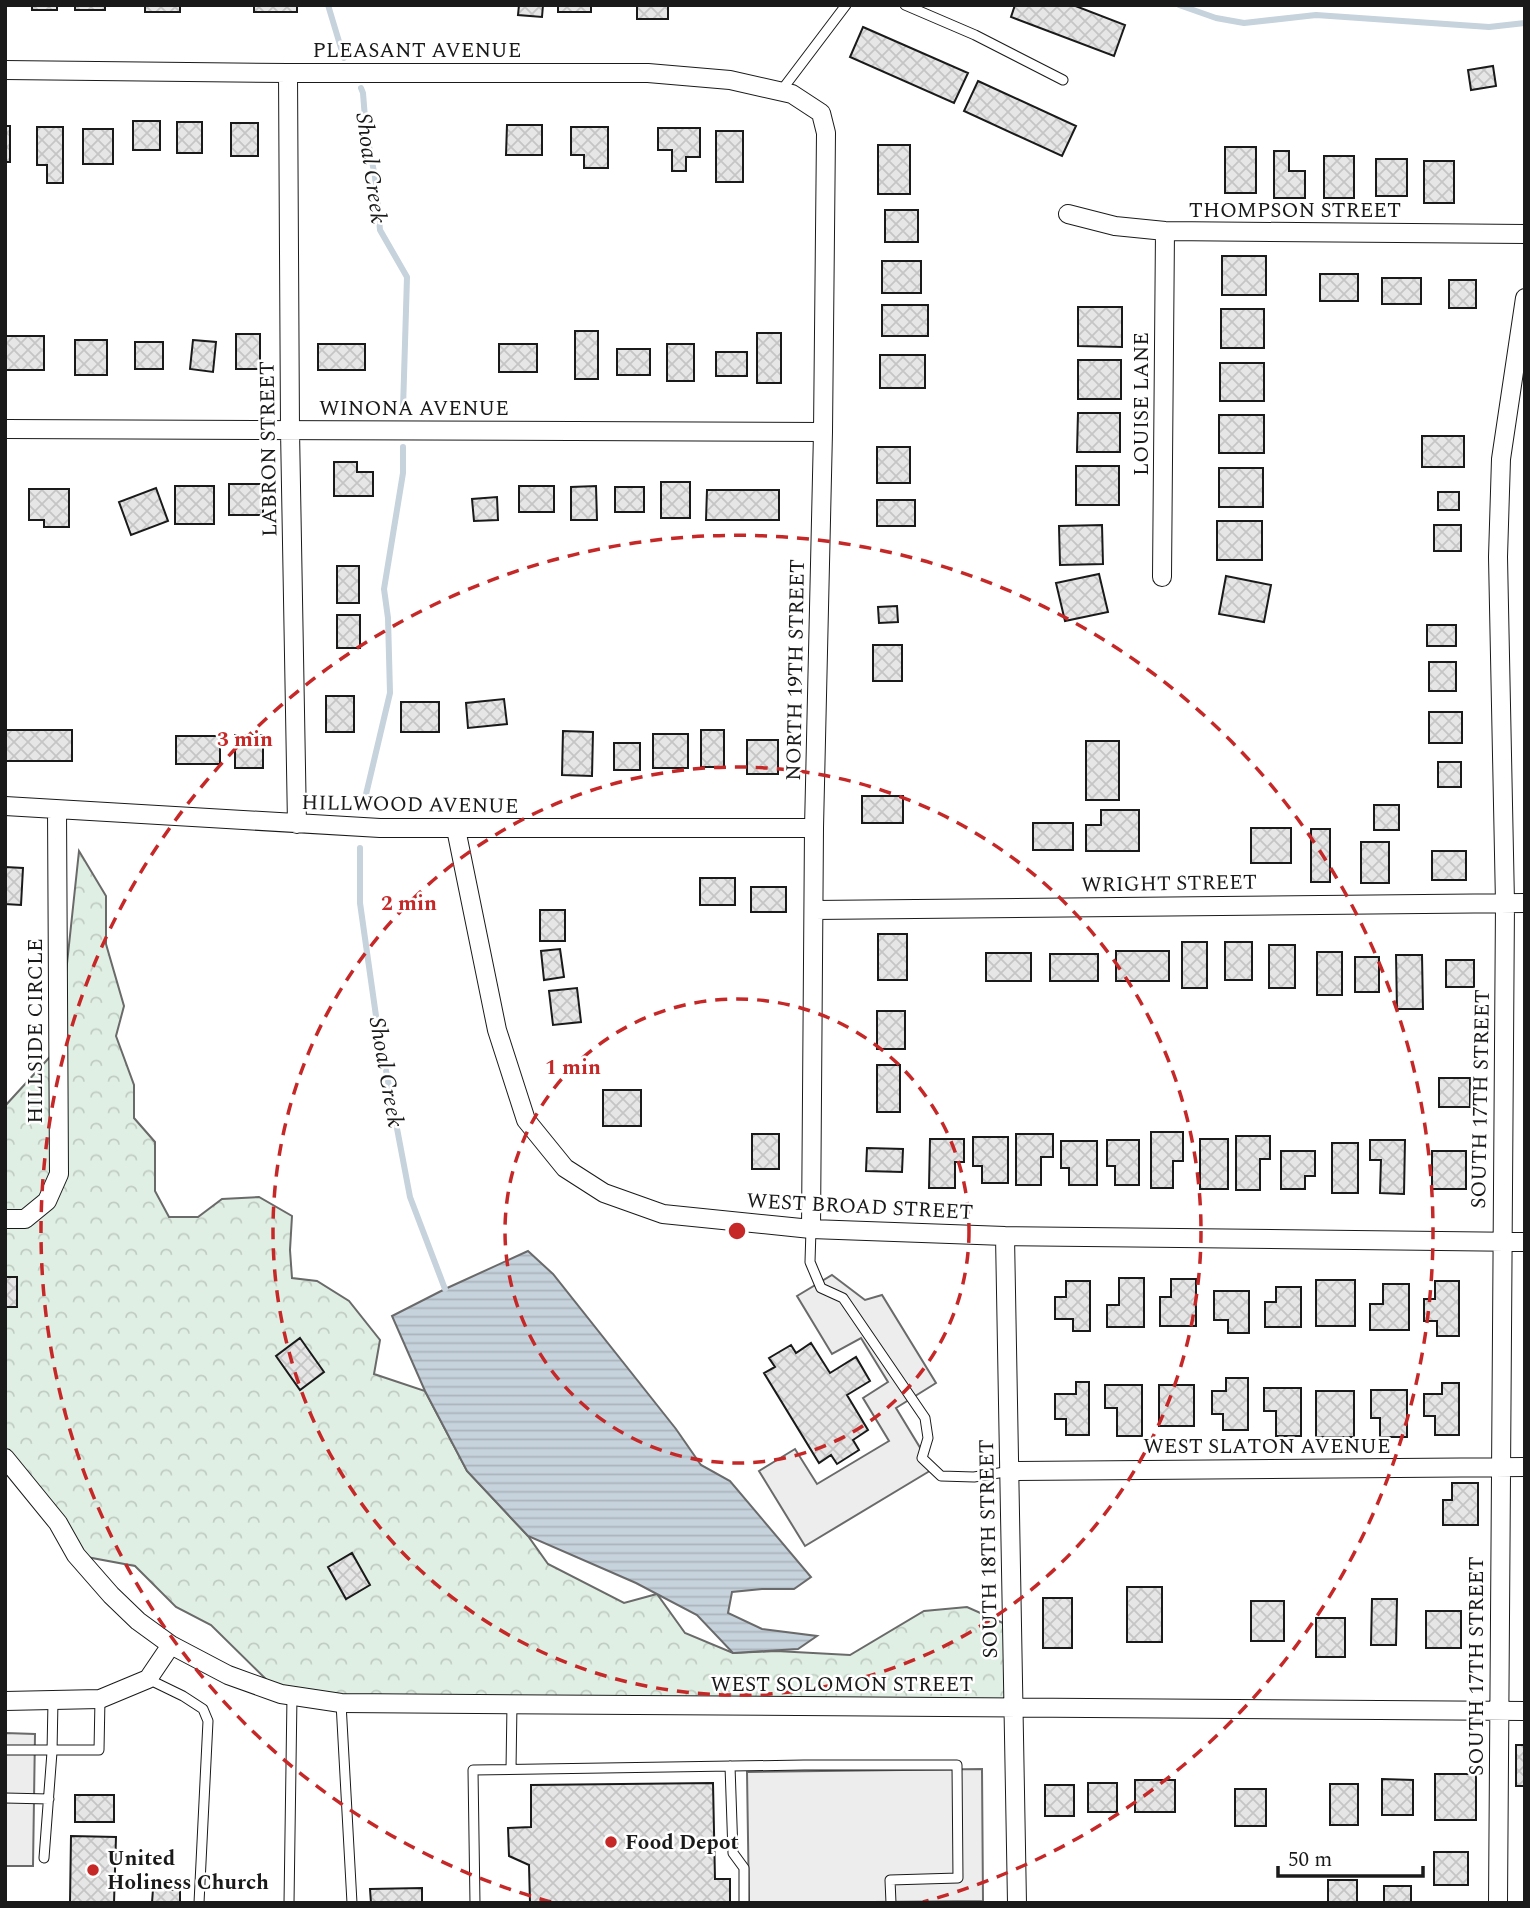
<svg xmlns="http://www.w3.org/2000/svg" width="1530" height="1908" viewBox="0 0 1530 1908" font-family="Spectral,serif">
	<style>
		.forest { fill: url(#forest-crowns); stroke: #6a6a6a; stroke-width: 2 }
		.parking { fill: #ededed; stroke: #6a6a6a; stroke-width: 2 }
		.water { fill: url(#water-rules); stroke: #6a6a6a; stroke-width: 2 }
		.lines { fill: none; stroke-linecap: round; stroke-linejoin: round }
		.stream { stroke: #c6d2dc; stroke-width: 6 }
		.building { fill: url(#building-cross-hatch); stroke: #1a1a1a; stroke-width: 2 }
		.service-casing { stroke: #1a1a1a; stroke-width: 11 }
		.minor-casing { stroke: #1a1a1a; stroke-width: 20 }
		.service { stroke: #fff; stroke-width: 9 }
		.minor { stroke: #fff; stroke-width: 18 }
		.ring { fill: none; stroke: #c62828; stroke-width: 3.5; stroke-dasharray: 12 9 }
		.poi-dot { fill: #c62828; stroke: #fff; stroke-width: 2.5 }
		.labels { text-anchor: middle; stroke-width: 5; stroke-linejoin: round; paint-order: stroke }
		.street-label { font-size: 21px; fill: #1a1a1a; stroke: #fff }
		.poi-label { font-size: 21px; font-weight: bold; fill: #1a1a1a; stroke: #fff; text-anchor: start }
		.water-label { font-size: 23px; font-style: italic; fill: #1a1a1a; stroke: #fff }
		.centre { fill: #c62828; stroke: #fff; stroke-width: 3.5 }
		.ring-label { font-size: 21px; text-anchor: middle; font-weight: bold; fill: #c62828; stroke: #fff; stroke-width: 5; stroke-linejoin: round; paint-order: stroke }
	</style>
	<defs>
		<pattern id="forest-crowns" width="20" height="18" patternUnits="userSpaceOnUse" patternTransform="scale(1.75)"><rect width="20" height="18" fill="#e0efe3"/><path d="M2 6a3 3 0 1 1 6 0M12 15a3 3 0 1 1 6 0" fill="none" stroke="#c0ccc2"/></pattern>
		<pattern id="water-rules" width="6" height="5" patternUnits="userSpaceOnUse" patternTransform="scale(1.75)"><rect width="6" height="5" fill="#c6d2dc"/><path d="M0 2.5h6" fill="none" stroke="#aab4bc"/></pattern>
		<pattern id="building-cross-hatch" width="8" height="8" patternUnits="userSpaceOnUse" patternTransform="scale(1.75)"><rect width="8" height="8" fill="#e6e6e6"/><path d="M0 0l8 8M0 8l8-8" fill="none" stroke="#c5c5c5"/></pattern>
	</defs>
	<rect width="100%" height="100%" fill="#fff"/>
	<!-- forest -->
	<path class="forest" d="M79 851 106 896V944L124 1006 116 1036 134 1085V1118L155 1142V1191L169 1217H198L222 1199 259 1197 292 1216 290 1250 292 1278 317 1281 349 1301 380 1340 374 1374 425 1391 467 1471 528 1536 548 1564 624 1603 657 1594 685 1633 733 1653 776 1651 850 1655 924 1611 967 1607 1012 1627 1013 1707 281 1694 211 1625 176 1607 135 1566 76 1555 5 1459V1106L58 1048Z"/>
	<!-- parking -->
	<path class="parking" d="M832 1275 865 1300 882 1295 936 1383 896 1408 933 1469 805 1546 759 1471 795 1449 817 1484 889 1441 863 1398 888 1382 861 1338 832 1354 797 1296Z
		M5 1733 35 1734 33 1866H6Z
		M982 1769 983 1901 749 1903 747 1772Z"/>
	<!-- water -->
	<path class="water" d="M528 1251 553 1274 676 1429 701 1465 730 1481 811 1577 794 1589H762L732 1592 728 1613 762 1629 817 1636 798 1649 733 1653 697 1615 636 1583 528 1536 467 1471 425 1391 392 1316 445 1289Z"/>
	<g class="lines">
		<!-- stream -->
		<path class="stream" d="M328 5 344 58
			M1179 5 1216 18 1244 23 1316 15 1489 27 1525 23
			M361 88 363 93 366 131 375 177 380 230 407 277 403 409
			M363 807 390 693 388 618 384 589 403 473V447
			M360 848V903L377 1023 410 1197 445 1289"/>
	</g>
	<!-- building -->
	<path class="building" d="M32 5H57V10H32Z
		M75 5H105V10H75Z
		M145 5H180V12H145Z
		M254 5H297V12H254Z
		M519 5H543L542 17 518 15Z
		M558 5H591V12H558Z
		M637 5H668V19H637Z
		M1015 5H1073L1125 25 1114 56 1011 17Z
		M863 27 968 73 954 103 850 57Z
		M1493 66 1496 86 1471 90 1468 70Z
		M978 81 1076 126 1062 156 964 111Z
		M133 121H160V150H133Z
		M177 122H202V153H177Z
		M231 123H258V156H231Z
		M507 125H542V155H506Z
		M5 126H10V162H5Z
		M37 127H63V183H47V165H37Z
		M571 127H608V168H584V155H571Z
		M658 128H700V157H686V171H672V150H658Z
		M83 129H113V164H83Z
		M716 131H743V182H716Z
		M878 145H910V194H878Z
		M1225 147H1256V193H1225Z
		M1274 151H1289V171H1305V198H1274Z
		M1324 156H1354V198H1324Z
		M1376 159H1407V196H1376Z
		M1424 161H1454V203H1424Z
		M885 210H918V242H885Z
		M1222 256H1266V295H1222Z
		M882 261H921V293H882Z
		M1320 274H1358V301H1320Z
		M1382 278H1421V304H1382Z
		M1449 280H1476V308H1449Z
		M882 305H928V336H882Z
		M1078 307H1122V347L1078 346Z
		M1221 309H1264V348H1221Z
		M575 331H598V379H575Z
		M757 333H781V383H757Z
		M236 334H260V369H236Z
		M5 336H44V370H5Z
		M75 340H107V375H75Z
		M193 340 216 342 213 372 190 369Z
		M135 342H163V369H135Z
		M318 344H365V370H318Z
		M499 344H537V372H499Z
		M667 344H694V381H667Z
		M617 349H650V375H617Z
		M716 352H747V376H716Z
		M880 355H925V388H880Z
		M1078 360H1121V399H1078Z
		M1220 363H1264V401H1220Z
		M1078 413H1120V452H1077Z
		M1219 415H1264V453H1219Z
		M1422 436H1464V467H1422Z
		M877 447H910V483H877Z
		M334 462H357V472H373V496H334Z
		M1076 466H1119V505H1076Z
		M1219 468H1263V507H1219Z
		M661 482H690V518H661Z
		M229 484H263V515H229Z
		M175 486H214V524H175Z
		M519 486H554V512H519Z
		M596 486 597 520H571V487Z
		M615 487H644V512H615Z
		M156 488 168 521 131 535 119 502Z
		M29 489H69V527H44V520H29Z
		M707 490H779V520H706Z
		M1438 492H1459V510H1438Z
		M497 497 498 520 474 521 472 499Z
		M877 500H915V526H877Z
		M1217 521H1262V560H1217Z
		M1102 525 1103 564 1060 565 1059 526Z
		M1434 525H1461V551H1434Z
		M337 566H359V603H337Z
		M1099 574 1108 612 1065 621 1056 583Z
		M1226 576 1271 585 1264 622 1219 614Z
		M897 606 898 622 879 623 878 607Z
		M337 615H360V648H337Z
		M1427 625H1456V646H1427Z
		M873 645H902V681H873Z
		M1429 662H1456V691H1429Z
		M326 696H354V732H326Z
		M504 699 507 724 468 728 466 703Z
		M401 702H439V732H401Z
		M1429 712H1462V743H1429Z
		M5 730H72V761H5Z
		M701 730H724V767H701Z
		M563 731 593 732 592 776 562 775Z
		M653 734H688V768H653Z
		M235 735H263V768H235Z
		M176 736H220V764H176Z
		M747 740H778V774H747Z
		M1086 741H1119V800H1086Z
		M614 743H640V770H614Z
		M1438 762H1461V787H1438Z
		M862 796H903V823H862Z
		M1374 805H1399V830H1374Z
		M1101 810H1139V851H1086V825H1101Z
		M1033 823H1073V850H1033Z
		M1251 828H1291V863H1251Z
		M1311 829H1330V882H1311Z
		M1361 842H1389V883H1361Z
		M1432 851H1466V880H1432Z
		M5 867 23 868 21 905 5 904Z
		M700 878H735V905H700Z
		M751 887H786V912H751Z
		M540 910H565V941H540Z
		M878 934H907V980H878Z
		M1182 942H1207V988H1182Z
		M1225 942H1252V980H1225Z
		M1269 945H1295V988H1269Z
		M560 949 564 977 544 980 541 951Z
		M1116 951H1169V981H1116Z
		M1317 952H1342V995H1317Z
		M986 953H1031V981H986Z
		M1050 954H1098V981H1050Z
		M1396 955H1422L1423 1009H1397Z
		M1355 957H1379V992H1355Z
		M1446 960H1474V987H1446Z
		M577 988 581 1022 553 1025 549 991Z
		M877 1011H905V1049H877Z
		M877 1065H900V1112H877Z
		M1439 1078H1470V1107H1439Z
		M603 1090H641V1126H603Z
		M1151 1132H1183V1161H1173V1188H1151Z
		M752 1134H779V1169H752Z
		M1016 1134H1053V1157H1041V1185H1016Z
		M1236 1136H1270V1159H1260V1190H1236Z
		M973 1137H1008V1183H982V1166H973Z
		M930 1139H964V1162H955V1188H929Z
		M1200 1139H1228V1189H1200Z
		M1107 1140H1139V1185H1115V1166H1107Z
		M1370 1140H1405L1404 1194 1380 1193 1381 1160H1370Z
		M1061 1141H1097V1185H1069V1168H1061Z
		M1332 1143H1358V1193H1332Z
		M867 1148 903 1149 902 1172 866 1171Z
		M1281 1151H1315V1176H1305V1189H1281Z
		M1432 1151H1466V1189H1432Z
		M5 1277H17V1307H5Z
		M1119 1278H1144V1327H1107V1305H1119Z
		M1171 1279H1196V1326H1160V1297H1171Z
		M1316 1280H1355V1326H1316Z
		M1066 1281H1090V1331H1073V1319H1055V1297H1066Z
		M1435 1281H1459V1336H1437V1321H1424V1299H1435Z
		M1383 1284H1409V1330H1370V1304H1383Z
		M1276 1287H1301V1327H1265V1302H1276Z
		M1214 1291H1249V1333H1228V1320H1214Z
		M300 1338 324 1372 300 1390 276 1356Z
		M811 1343 830 1373 856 1357 870 1381 847 1395 868 1430 853 1440 859 1450 837 1464 831 1455 819 1463 764 1373 775 1367 769 1358 791 1345 796 1353Z
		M1226 1378H1248V1430H1223V1414H1212V1391H1226Z
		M1076 1382H1089V1435H1066V1419H1055V1394H1076Z
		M1442 1383H1459V1435H1435V1416H1424V1394H1442Z
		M1105 1385H1142V1436H1117V1408H1105Z
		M1159 1385H1194V1426H1159Z
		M1264 1388H1301V1436H1276V1411H1264Z
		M1371 1390H1407V1437H1380V1418H1371Z
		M1316 1391H1354V1437H1316Z
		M1452 1483H1478V1525H1443V1500H1452Z
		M352 1553 370 1585 346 1599 328 1567Z
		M1127 1587H1162V1642H1127Z
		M1043 1598H1072V1648H1043Z
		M1372 1599H1397L1396 1645H1371Z
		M1251 1601H1284V1641H1251Z
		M1426 1611H1461V1648H1426Z
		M1316 1618H1345V1657H1316Z
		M1516 1745H1525V1786H1516Z
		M1435 1774H1476V1820H1435Z
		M1382 1779 1413 1780V1815H1382Z
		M1135 1780H1175V1812H1135Z
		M713 1783 715 1879H730V1903H530L529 1865 509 1856 508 1828 531 1827V1785Z
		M1088 1783H1117V1812H1088Z
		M1330 1784H1358V1825H1330Z
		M1045 1785H1074V1816H1045Z
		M1235 1789H1266V1826H1235Z
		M75 1795H114V1822H75Z
		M71 1836 116 1837 114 1903H70Z
		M1434 1852H1468V1885H1434Z
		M1328 1880H1357V1903H1328Z
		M1384 1886H1411V1903H1384Z
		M422 1888V1903H371L370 1889Z
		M153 1889 180 1890V1903H152Z"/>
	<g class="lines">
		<!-- service casing -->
		<g class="service-casing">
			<path id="service" d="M905 5 975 35 1063 80
				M781 91 846 5
				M811 1229 810 1262 821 1288 843 1298 925 1418 928 1438 922 1458 941 1476 974 1477 1011 1471
				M148 1679 183 1696 203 1709 208 1721 199 1903
				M341 1703 352 1903
				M5 1750H99L100 1699
				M730 1766 733 1853 744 1868V1903
				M511 1769 512 1704
				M5 1798 49 1799
				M44 1858 52 1752 53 1701
				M289 1903 292 1696
				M475 1903 473 1770 804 1765H957L958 1878 890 1880 891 1903"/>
		</g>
		<!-- minor casing -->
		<g class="minor-casing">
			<path id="minor" d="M5 70 288 73H648L730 80 792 94 821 113 826 133 823 432 814 828 811 1229
				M288 73 290 430 297 824
				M1068 214 1115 226 1165 231 1525 234
				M5 429 823 432
				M1162 577 1165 231
				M5 806 380 828H814
				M456 829 497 1030 526 1120 565 1168 604 1193 663 1214 811 1229 1005 1236 1525 1242
				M814 910 1525 903
				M5 1219H25L47 1201 59 1174 57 810
				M1005 1236 1017 1903
				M5 1458 58 1523 76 1555 111 1595 138 1621 171 1645 228 1675 281 1694 341 1703 1525 1711
				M1011 1471 1525 1467
				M5 1701 100 1699 148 1679 171 1645
				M1498 1903 1505 903 1498 557 1501 459 1525 298"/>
		</g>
		<!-- service -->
		<use href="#service" class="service"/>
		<!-- minor -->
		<use href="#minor" class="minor"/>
	</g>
	<!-- distance rings -->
	<g class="ring">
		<circle cx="737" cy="1231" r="232"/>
		<circle cx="737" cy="1231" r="464"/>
		<path d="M551 1902A696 696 0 1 1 923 1902"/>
	</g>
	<!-- markers -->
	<g class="poi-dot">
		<circle cx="611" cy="1842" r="7"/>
		<circle cx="93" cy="1870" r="7"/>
	</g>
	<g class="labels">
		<!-- street labels -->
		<g class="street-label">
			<text x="417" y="57">PLEASANT AVENUE</text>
			<text x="1295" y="217">THOMPSON STREET</text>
			<text transform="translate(1141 404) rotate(-90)" y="7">LOUISE LANE</text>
			<text x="414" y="415">WINONA AVENUE</text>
			<text transform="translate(268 449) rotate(-91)" y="7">LABRON STREET</text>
			<text transform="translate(795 670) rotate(-89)" y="7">NORTH 19TH STREET</text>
			<text transform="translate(410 804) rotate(1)" y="7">HILLWOOD AVENUE</text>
			<text transform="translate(1169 883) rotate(-1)" y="7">WRIGHT STREET</text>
			<text transform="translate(35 1031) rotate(-90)" y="7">HILLSIDE CIRCLE</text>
			<text transform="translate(1480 1099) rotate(-89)" y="7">SOUTH 17TH STREET</text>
			<text transform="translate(860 1206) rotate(3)" y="7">WEST BROAD STREET</text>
			<text x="1267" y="1453">WEST SLATON AVENUE</text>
			<text transform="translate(988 1549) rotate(-91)" y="7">SOUTH 18TH STREET</text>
			<text transform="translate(1476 1666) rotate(-90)" y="7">SOUTH 17TH STREET</text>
			<text x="842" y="1691">WEST SOLOMON STREET</text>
		</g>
		<!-- poi labels -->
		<g class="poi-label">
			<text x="625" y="1849">Food Depot</text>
			<text x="107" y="1865">United<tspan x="107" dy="24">Holiness Church</tspan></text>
		</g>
		<!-- water labels -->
		<g class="water-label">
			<text transform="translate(372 168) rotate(82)" y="8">Shoal Creek</text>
			<text transform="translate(387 1072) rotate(80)" y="8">Shoal Creek</text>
		</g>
	</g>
	<circle cx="737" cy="1231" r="10" class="centre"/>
	<g class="ring-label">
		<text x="245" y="746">3 min</text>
		<text x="409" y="910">2 min</text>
		<text x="573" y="1074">1 min</text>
	</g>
	<!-- border -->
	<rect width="1530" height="1908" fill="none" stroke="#1a1a1a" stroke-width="14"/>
	<!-- scale -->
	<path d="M1278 1866v10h145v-10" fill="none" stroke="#1a1a1a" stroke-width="3.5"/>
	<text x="1288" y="1866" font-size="21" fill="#1a1a1a" stroke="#ffffff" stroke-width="5" paint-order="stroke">50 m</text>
</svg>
